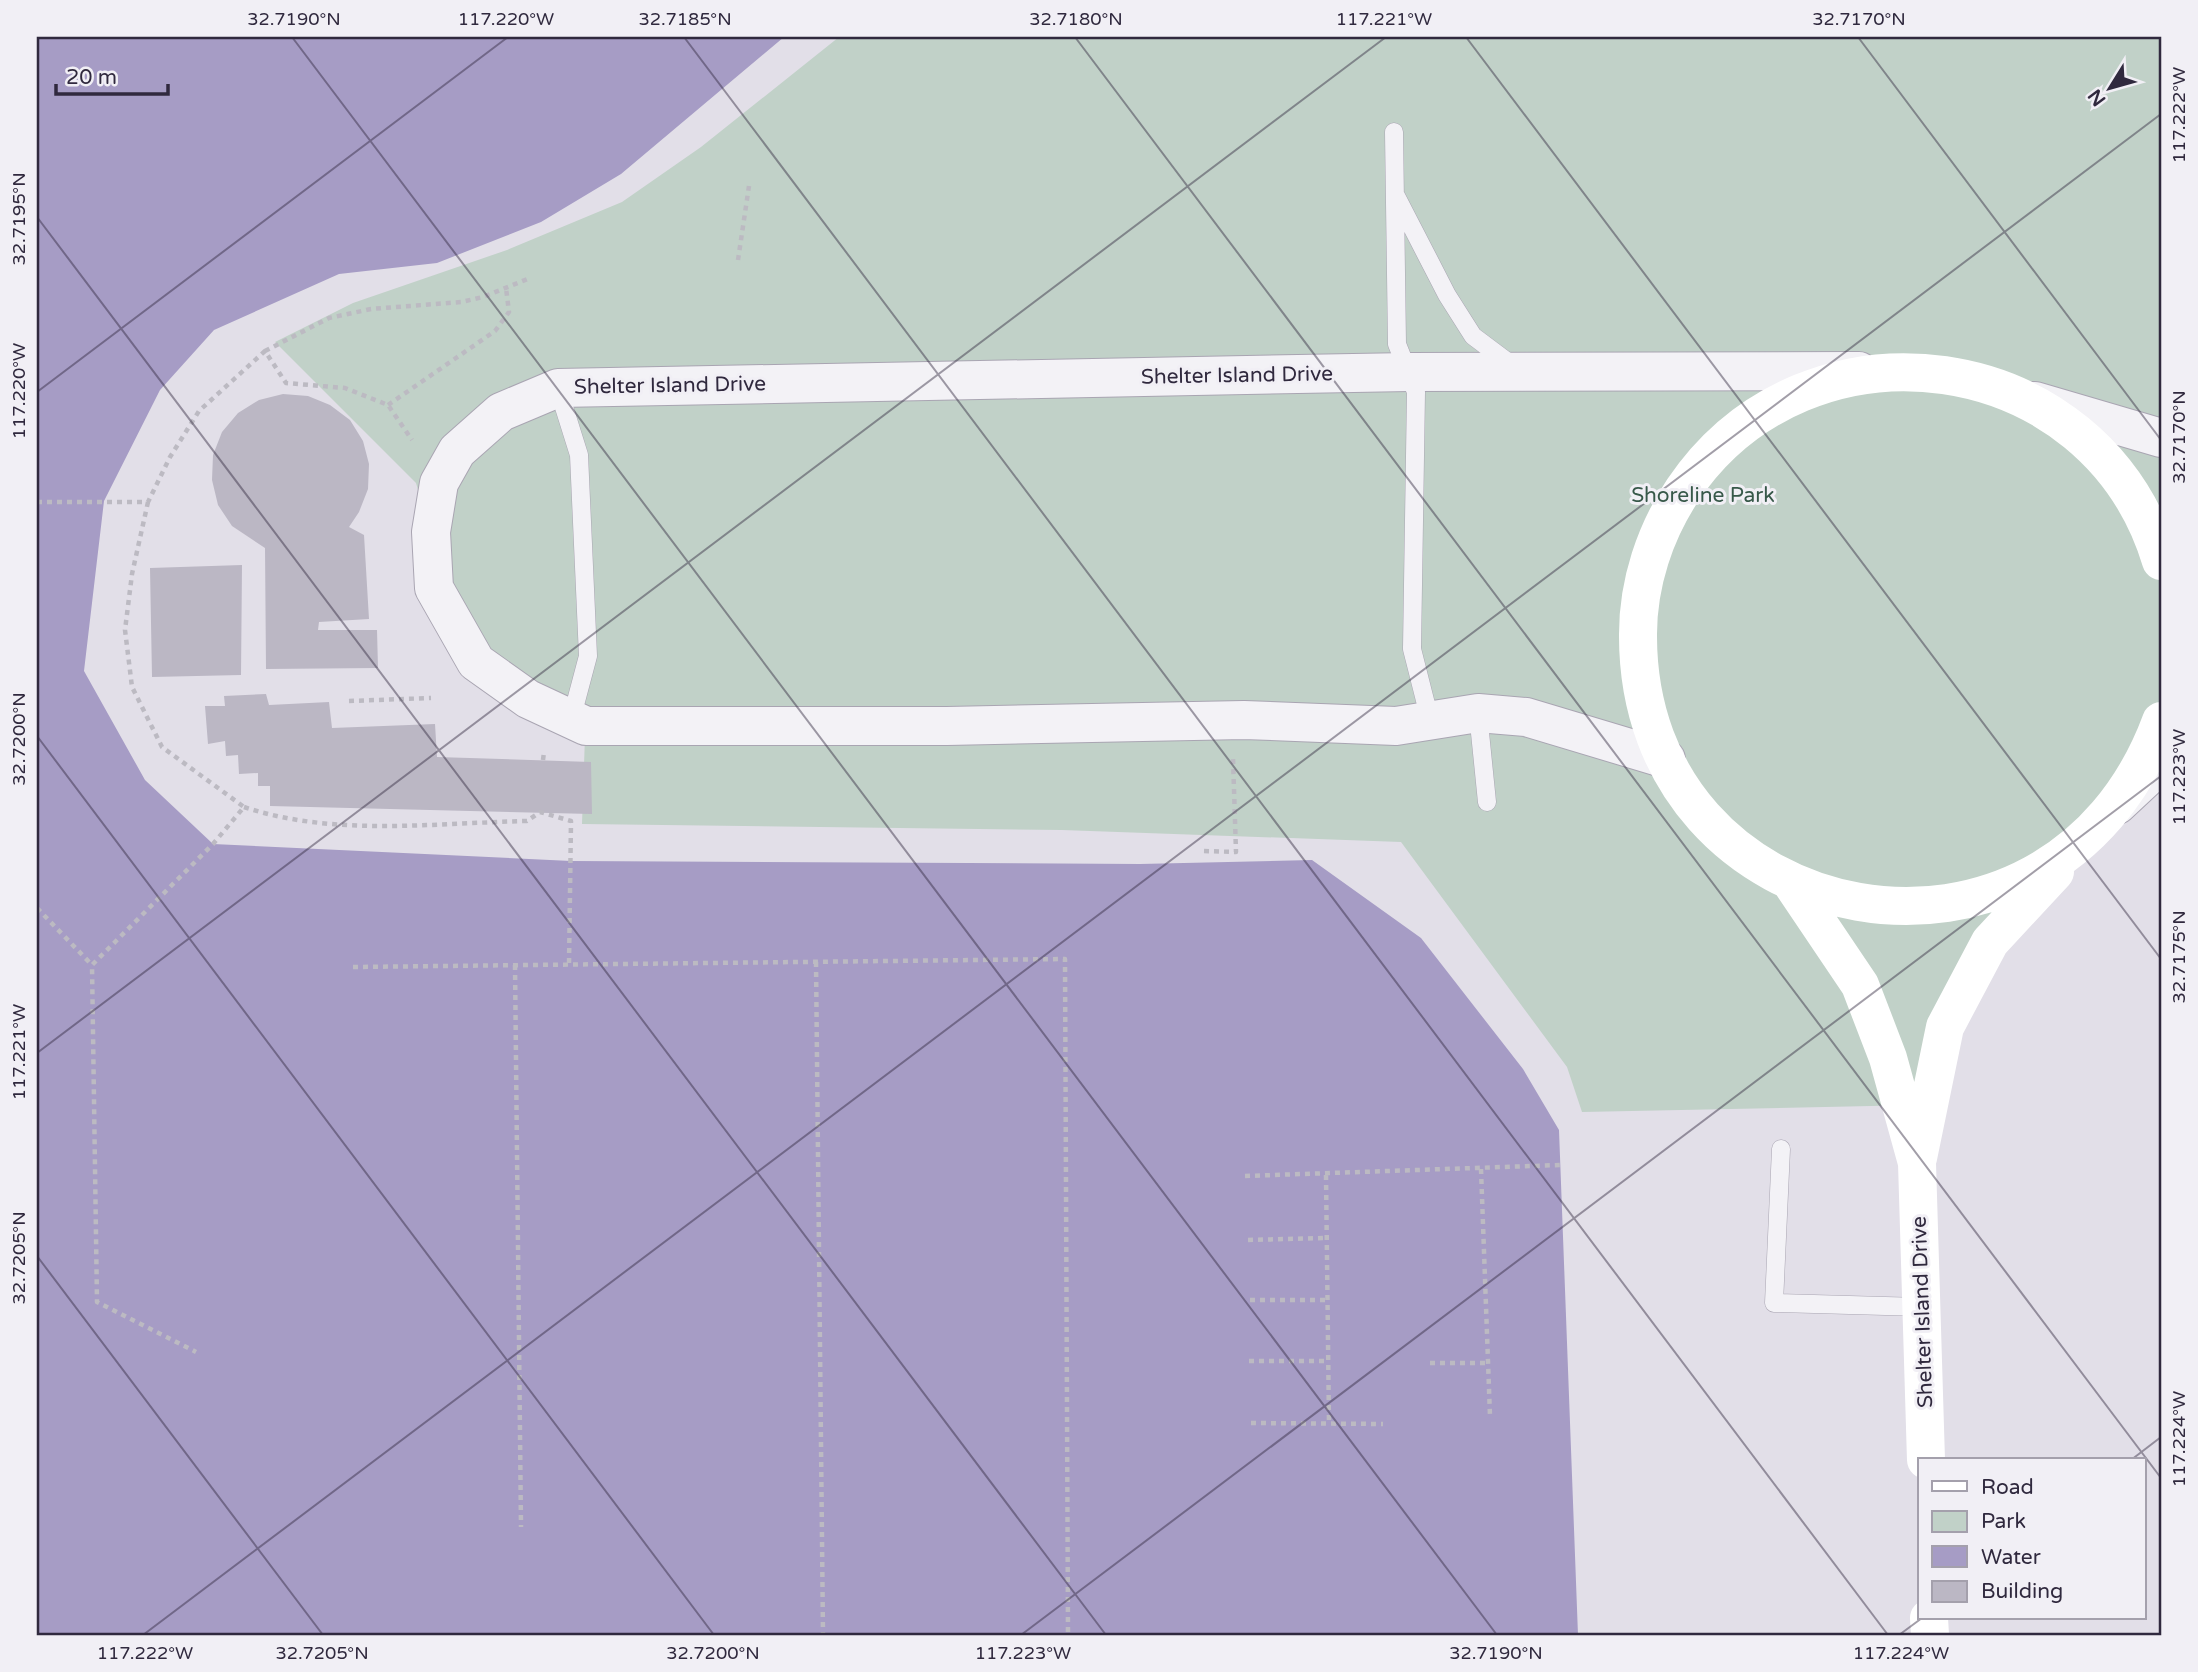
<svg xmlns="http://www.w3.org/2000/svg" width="2198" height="1672" viewBox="0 0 2198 1672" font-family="'Varela Round',sans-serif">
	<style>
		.green { fill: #c1d1c8 }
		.water { fill: #a69cc5 }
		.building { fill: #bbb7c4 }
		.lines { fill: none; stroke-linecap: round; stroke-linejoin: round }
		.service-casing { stroke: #a9a5b2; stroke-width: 19 }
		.tertiary-casing { stroke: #a9a5b2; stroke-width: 40 }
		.path { stroke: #bcbac2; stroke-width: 4.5; stroke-dasharray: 5 5; stroke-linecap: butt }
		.service { stroke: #f3f2f6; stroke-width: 18 }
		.tertiary { stroke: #f3f2f6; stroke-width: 38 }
		.secondary { stroke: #fff; stroke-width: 38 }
		.ticks { fill: none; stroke: #30293e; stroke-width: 2; stroke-opacity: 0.45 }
		.labels { text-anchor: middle; stroke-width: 6; stroke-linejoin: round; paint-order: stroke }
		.street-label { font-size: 21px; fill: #30293e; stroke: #f1eff5 }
		.park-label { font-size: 21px; fill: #375849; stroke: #f1eff5 }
		.neatline { fill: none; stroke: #30293e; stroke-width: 2.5 }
		.ticks-label { font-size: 18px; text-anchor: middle; fill: #30293e }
	</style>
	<rect width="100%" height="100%" fill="#e2dfe8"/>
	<!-- green -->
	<path class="green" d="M839 37H2161V749L2016 891 1918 1105 1582 1112 1567 1067 1401 842 1062 830 582 824 585 736 466 650 416 483 275 342 353 303 507 250 622 202 701 147Z"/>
	<!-- water -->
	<path class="water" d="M37 37H784L621 174 541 222 437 263 339 274 214 330 160 390 104 501 84 671 145 780 213 844 571 861 1140 864 1312 860 1421 938 1523 1069 1559 1130 1578 1635H37Z"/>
	<!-- building -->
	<path class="building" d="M283 394 308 396 330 405 350 420 363 441 369 464 368 489 359 512 349 527 364 535 369 619 319 622 318 630H377L378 668 266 669 265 548 232 526 218 505 212 480 213 455 222 432 238 413 259 400Z
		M242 565 241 675 152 677 150 568Z
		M266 694 269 705 329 702 332 728 435 724 437 757 591 762 592 814 270 806V786H258V773L239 774 238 755 226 756 225 741 208 744 205 706H225L224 696Z"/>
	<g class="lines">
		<!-- service casing -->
		<g class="service-casing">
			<path id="service" d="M1394 132 1397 344 1416 392 1412 649 1430 720
				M1396 196 1447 295 1473 336 1513 366
				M558 388 579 455 588 656 571 720
				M1478 713 1487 802
				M1781 1149 1774 1303 1921 1307"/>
		</g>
		<!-- tertiary casing -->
		<g class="tertiary-casing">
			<path id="tertiary" d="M2035 401 2161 438
				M1666 759 1526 717 1478 713 1396 726 1244 720 947 726H586L528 699 476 662 434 588 431 532 439 483 457 451 501 412 558 388 1409 372 1859 371
				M2117 805 2161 764"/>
		</g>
		<!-- path -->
		<path class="path" d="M738 260 749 186
			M265 351 329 318 371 309 461 302 483 297 530 278
			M388 405 495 331 509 312 506 288
			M37 502H148L170 457 199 411 265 351 286 383 345 388 388 405 412 440
			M148 502 132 574 125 630 132 687 162 747 244 807 213 844 92 965 97 1302 196 1352
			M349 701 431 698
			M543 760 544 752
			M244 807C334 837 433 823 527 821L540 812 571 821 569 965
			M1204 851 1236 852 1233 758
			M37 908 92 965
			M816 962 823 1635
			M515 965 521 1527
			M353 967 1065 959 1068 1635
			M1481 1169 1490 1416
			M1326 1175 1329 1424
			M1245 1176 1560 1165
			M1248 1240 1327 1238
			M1250 1300H1328
			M1249 1361H1329
			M1430 1363H1488
			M1251 1423 1383 1424"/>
		<!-- service -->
		<use href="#service" class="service"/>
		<!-- tertiary -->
		<use href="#tertiary" class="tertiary"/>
		<!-- secondary -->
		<path class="secondary" d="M2161 561C2096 345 1808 305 1683 490 1655 532 1638 583 1638 634 1636 937 2052 1016 2161 721
			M1790 881 1860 985 1888 1058 1917 1163 1926 1460
			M1918 1158 1945 1027 1990 942 2055 872
			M1929 1618 1930 1635"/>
	</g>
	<!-- ticks -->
	<path class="ticks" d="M292 37 1497 1635M684 37 1888 1635M1075 37 2161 1478M1466 37 2161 959M1858 37 2161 440M37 217 1106 1635M37 392 508 37M37 736 714 1635M37 1053 1386 37M37 1256 323 1635M2131 1460 2161 1437M143 1635 2161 114M1021 1635 2161 776M1899 1635 1922 1618"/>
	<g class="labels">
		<!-- street labels -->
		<g class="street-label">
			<text transform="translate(1237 375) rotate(-1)" y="7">Shelter Island Drive</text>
			<text transform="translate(670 385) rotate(-1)" y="7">Shelter Island Drive</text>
			<text transform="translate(1922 1312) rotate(-92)" y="7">Shelter Island Drive</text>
		</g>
		<!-- park labels -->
		<g class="park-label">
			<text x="1703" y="502">Shoreline Park</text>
		</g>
	</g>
	<!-- border -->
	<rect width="2198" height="1672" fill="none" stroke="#f1eff5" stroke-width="77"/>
	<!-- legend -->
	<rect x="1918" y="1458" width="228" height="161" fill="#f1eff5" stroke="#a4a0ac" stroke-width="2"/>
	<rect x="1932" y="1481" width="35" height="10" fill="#ffffff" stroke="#a4a0ac" stroke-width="2"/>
	<text x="1981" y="1494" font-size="21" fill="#30293e">Road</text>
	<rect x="1932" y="1511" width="35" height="21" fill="#c1d1c8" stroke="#a4a0ac" stroke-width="2"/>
	<text x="1981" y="1528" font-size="21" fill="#30293e">Park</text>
	<rect x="1932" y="1546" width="35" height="21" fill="#a69cc5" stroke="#a4a0ac" stroke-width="2"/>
	<text x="1981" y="1564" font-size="21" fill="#30293e">Water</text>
	<rect x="1932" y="1581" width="35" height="21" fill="#bbb7c4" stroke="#a4a0ac" stroke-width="2"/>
	<text x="1981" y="1598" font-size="21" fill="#30293e">Building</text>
	<!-- north arrow -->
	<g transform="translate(2110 88) rotate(233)" stroke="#f1eff5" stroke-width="5" paint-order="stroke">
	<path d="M0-5L12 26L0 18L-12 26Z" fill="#30293e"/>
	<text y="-10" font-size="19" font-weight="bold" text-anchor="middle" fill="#30293e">N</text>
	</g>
	<!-- scale -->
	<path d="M56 84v10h112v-10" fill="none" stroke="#30293e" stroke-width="3.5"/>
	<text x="66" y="84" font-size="21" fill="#30293e" stroke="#f1eff5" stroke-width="5" paint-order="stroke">20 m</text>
	<rect x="38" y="38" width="2122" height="1596" class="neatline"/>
	<g class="ticks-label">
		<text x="294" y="25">32.7190°N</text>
		<text x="506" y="25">117.220°W</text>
		<text x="685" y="25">32.7185°N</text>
		<text x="1076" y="25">32.7180°N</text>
		<text x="1384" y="25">117.221°W</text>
		<text x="1859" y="25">32.7170°N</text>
		<text transform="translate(2179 115) rotate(-90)" y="6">117.222°W</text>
		<text transform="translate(19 219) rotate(-90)" y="6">32.7195°N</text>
		<text transform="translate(19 391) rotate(-90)" y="6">117.220°W</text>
		<text transform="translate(2179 437) rotate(-90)" y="6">32.7170°N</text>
		<text transform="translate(19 739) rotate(-90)" y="6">32.7200°N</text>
		<text transform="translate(2179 777) rotate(-90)" y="6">117.223°W</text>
		<text transform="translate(2179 957) rotate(-90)" y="6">32.7175°N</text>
		<text transform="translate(19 1052) rotate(-90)" y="6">117.221°W</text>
		<text transform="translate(19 1258) rotate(-90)" y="6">32.7205°N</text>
		<text transform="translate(2179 1439) rotate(-90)" y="6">117.224°W</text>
		<text x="145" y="1659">117.222°W</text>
		<text x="322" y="1659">32.7205°N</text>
		<text x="713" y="1659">32.7200°N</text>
		<text x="1023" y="1659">117.223°W</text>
		<text x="1496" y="1659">32.7190°N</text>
		<text x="1901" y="1659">117.224°W</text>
	</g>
</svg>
